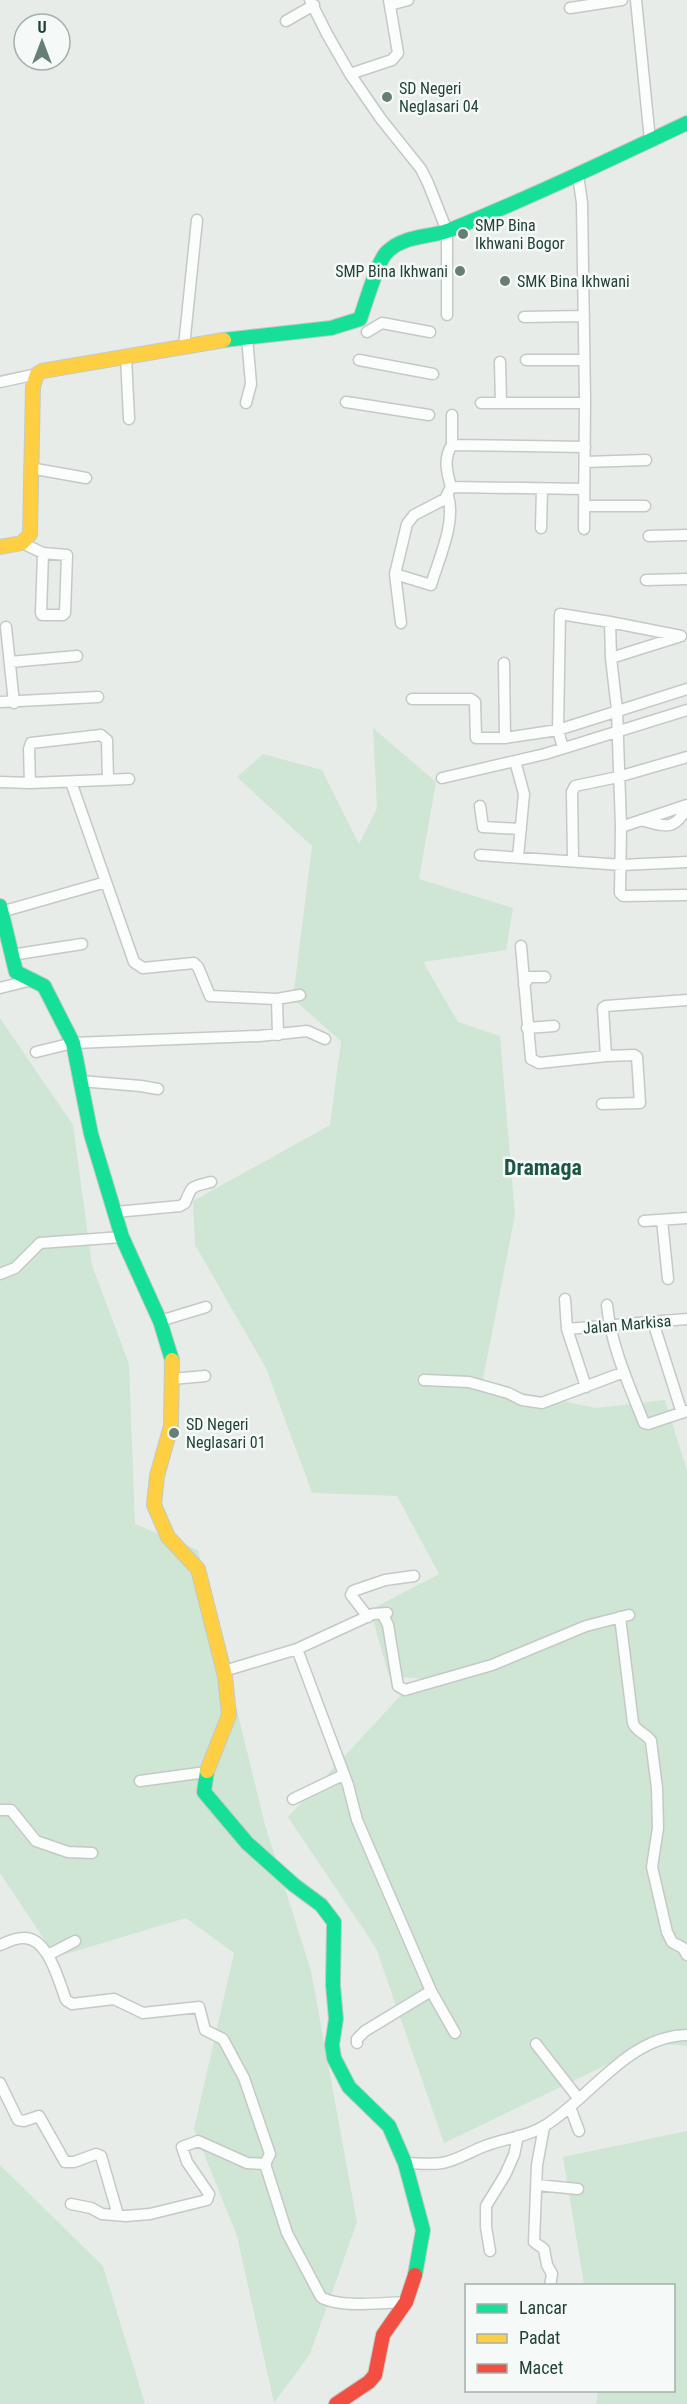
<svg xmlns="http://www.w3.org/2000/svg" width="687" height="2404" viewBox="0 0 687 2404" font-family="'Roboto Condensed',sans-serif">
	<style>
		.green { fill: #cfe6d4 }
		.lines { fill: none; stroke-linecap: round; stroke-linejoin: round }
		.street-casing { stroke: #c4c9c6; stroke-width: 13 }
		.fast-casing { stroke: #c2cac6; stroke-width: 16 }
		.slow-casing { stroke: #c2cac6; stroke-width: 16 }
		.jam-casing { stroke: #c2cac6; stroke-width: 16 }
		.street { stroke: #fbfcfc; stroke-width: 10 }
		.fast { stroke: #16e098; stroke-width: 14 }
		.slow { stroke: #ffcf43; stroke-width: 14 }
		.jam { stroke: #f24e42; stroke-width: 14 }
		.poi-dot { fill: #677e75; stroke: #f5faf8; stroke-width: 2 }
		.labels { text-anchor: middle; stroke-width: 5; stroke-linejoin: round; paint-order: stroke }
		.poi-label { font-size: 16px; fill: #224237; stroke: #f5faf8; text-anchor: start }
		.street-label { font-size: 16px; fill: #224237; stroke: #f5faf8 }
		.district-label { font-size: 22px; font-weight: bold; fill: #1c5543; stroke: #f5faf8 }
	</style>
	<rect width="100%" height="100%" fill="#e7ece9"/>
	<!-- green -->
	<path class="green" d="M373 728 436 782 419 879 513 908 506 950 423 962 458 1022 500 1036 515 1215 482 1384 596 1408 665 1400 687 1471V2046L652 2043 444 2143 376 1948 288 1817 404 1692 425 1679 389 1676 370 1610 439 1574 397 1496 312 1493 266 1368 195 1245 193 1201 330 1125 341 1041 293 999 312 846 237 777 263 754 322 770 359 844 377 808Z
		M0 1018 73 1125 92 1265 129 1364 135 1524 198 1550 265 1825 311 1971 357 2222 310 2354 274 2403 237 2236 194 2129 234 1953 186 1918 56 1957 0 1873Z
		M687 2131V2404H596L598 2391 674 2390V2286L584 2285 563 2157Z
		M0 2165 103 2266 145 2404H0Z"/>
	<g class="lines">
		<!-- street casing -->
		<g class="street-casing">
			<path id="street" d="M310 0 327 34 350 74 381 119 421 169 428 183 447 231V315
				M636 0 650 140
				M390 5 408 0
				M570 8 622 0
				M286 21 314 5
				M350 74 392 60 398 53 389 0
				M578 175 582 203 585 399 584 529
				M524 317 584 316
				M367 332 382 323 430 332
				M184 346 197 220
				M126 356 129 419
				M359 360 433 374
				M526 360H584
				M500 362 501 403
				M0 382 37 374
				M346 402 429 415
				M246 403 251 384 247 337
				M481 403H585
				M452 415V445L585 447
				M585 462 646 460
				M30 468 86 478
				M451 487C447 473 443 458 452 445
				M584 506H645
				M541 528 542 489
				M649 536 687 535
				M22 543 43 553 67 555 65 613 63 615H42L41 613 43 553
				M395 574 431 585C439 558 456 523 448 496
				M646 580 687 579
				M610 622 611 658 617 710 621 827 620 893 623 896 687 895
				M401 623 395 574 407 524 414 515 445 499 451 487 584 489
				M6 627 14 703
				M611 658 678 637
				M10 662 77 656
				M504 663 505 738
				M412 699H471L475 702 476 738H505L558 730 687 689
				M0 702 98 697
				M563 748 558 730 560 614 610 622 681 636
				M515 761 524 794 518 857
				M442 778 545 754 687 710
				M0 782 30 783 129 779
				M71 782 134 962 143 968 194 963 198 967 210 996 277 999 278 1035
				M30 783 29 749 31 743 101 735 107 740 108 780
				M480 806 483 827 521 829
				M641 820C665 826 673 832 687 808
				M621 827 687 805
				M480 855 622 865 687 862
				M573 861 572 792 575 786 618 777 687 757
				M1 912 106 882
				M521 946 531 1059 539 1063 606 1056
				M11 955 82 944
				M524 985 529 977H545
				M0 988 32 980
				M277 999 300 995
				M527 1028 554 1026
				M36 1052 73 1043 259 1036 307 1031 325 1039
				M80 1081 141 1086 158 1089
				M602 1104 640 1103 637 1057 634 1055 606 1056 603 1008 606 1006 687 1000
				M116 1212 180 1206 185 1203C192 1185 191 1187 211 1182
				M662 1220 668 1279
				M644 1221 687 1218
				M0 1274 15 1268 40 1243 122 1237
				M565 1299 567 1329 586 1387
				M607 1305C611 1346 629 1385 644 1423L648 1424 687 1411
				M160 1321 206 1307
				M653 1322 682 1413
				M567 1329 687 1319
				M172 1379 205 1376
				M424 1380 469 1382 508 1393 522 1400 542 1403 624 1372
				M383 1615 388 1625 398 1686 405 1690 492 1665 586 1626 629 1615
				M368 1617 351 1595 353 1591 385 1580 414 1576
				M620 1617 633 1723C636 1732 646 1733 651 1741L657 1788 658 1828 652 1867 667 1932 672 1942 683 1948 687 1955
				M297 1649 348 1785 357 1820 431 1991 365 2031 357 2039V2043
				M224 1671 297 1649 373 1614 387 1613
				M140 1781 206 1772
				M293 1799 343 1775
				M0 1810H11L36 1841 68 1852 92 1853
				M0 1945C7 1942 15 1938 23 1938 48 1936 59 1982 66 2000L72 2004 114 1999 143 2013 199 2007 205 2030 223 2039 244 2078 270 2154 265 2164 287 2233 321 2297C338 2308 385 2303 406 2302
				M48 1955 75 1941
				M431 1991 455 2033
				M536 2044 578 2098
				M0 2083 18 2120 24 2121 39 2116 65 2162H74L96 2154 101 2156 118 2215
				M570 2107 579 2131
				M544 2127 537 2165 534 2242 544 2249 547 2265 552 2274 550 2286
				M405 2163C417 2163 430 2165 442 2163 456 2161 471 2151 485 2146 505 2138 528 2137 546 2125 591 2097 628 2036 687 2035
				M537 2185 578 2189
				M71 2204 91 2208 102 2214 126 2216 150 2214 207 2200 209 2194 187 2162 182 2147 198 2141 247 2163 266 2164
				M490 2251 486 2227V2206L505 2175 514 2155 518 2136"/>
		</g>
		<!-- fast casing -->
		<g class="fast-casing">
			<path id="fast" d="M224 340 331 328 360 319C365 305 378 260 387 252 404 235 429 238 450 230 531 197 609 160 687 123
				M0 906 16 972 44 986 73 1043 91 1134 122 1237 160 1321 172 1360
				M207 1771 204 1792 247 1843 294 1885 321 1905 334 1922 333 1985 336 2019 332 2045 334 2058 349 2087 389 2126 405 2163 423 2230 415 2275"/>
		</g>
		<!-- slow casing -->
		<g class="slow-casing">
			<path id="slow" d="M0 547 22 543 30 534 33 387 37 374 42 371 224 340
				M172 1360 171 1426 157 1476 154 1505 168 1537 198 1569 225 1676 229 1715 207 1771"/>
		</g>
		<!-- jam casing -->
		<g class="jam-casing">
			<path id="jam" d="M336 2404 369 2382 375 2375 383 2335 406 2302 415 2275"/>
		</g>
		<!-- street -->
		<use href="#street" class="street"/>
		<!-- fast -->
		<use href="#fast" class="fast"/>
		<!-- slow -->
		<use href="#slow" class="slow"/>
		<!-- jam -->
		<use href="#jam" class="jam"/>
	</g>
	<!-- markers -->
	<g class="poi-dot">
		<circle cx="387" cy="97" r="6"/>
		<circle cx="463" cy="234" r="6"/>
		<circle cx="460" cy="271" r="6"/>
		<circle cx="505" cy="281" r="6"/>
		<circle cx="174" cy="1433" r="6"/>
	</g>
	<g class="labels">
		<!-- poi labels -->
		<g class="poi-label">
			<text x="399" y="94">SD Negeri<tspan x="399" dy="18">Neglasari 04</tspan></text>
			<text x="475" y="231">SMP Bina<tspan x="475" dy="18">Ikhwani Bogor</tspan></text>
			<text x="448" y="277" text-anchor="end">SMP Bina Ikhwani</text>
			<text x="517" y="287">SMK Bina Ikhwani</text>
			<text x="186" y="1430">SD Negeri<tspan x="186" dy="18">Neglasari 01</tspan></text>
		</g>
		<!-- street labels -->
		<g class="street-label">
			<text transform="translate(627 1324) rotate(-5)" y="6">Jalan Markisa</text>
		</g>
		<!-- district labels -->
		<g class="district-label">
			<text x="543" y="1175">Dramaga</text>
		</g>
	</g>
	<!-- legend -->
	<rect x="465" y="2284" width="210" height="108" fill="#f5faf8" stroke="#a1b0ab" stroke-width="1.5"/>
	<rect x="477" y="2304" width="30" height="9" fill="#16e098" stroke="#a1b0ab" stroke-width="1.5"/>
	<text x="519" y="2314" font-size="18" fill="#224237">Lancar</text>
	<rect x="477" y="2334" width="30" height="9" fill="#ffcf43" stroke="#a1b0ab" stroke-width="1.5"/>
	<text x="519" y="2344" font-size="18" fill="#224237">Padat</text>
	<rect x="477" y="2364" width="30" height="9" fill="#f24e42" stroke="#a1b0ab" stroke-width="1.5"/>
	<text x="519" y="2374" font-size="18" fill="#224237">Macet</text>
	<!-- north arrow -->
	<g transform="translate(42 42)"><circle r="28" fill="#f5faf8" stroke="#a1b0ab" stroke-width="1.5"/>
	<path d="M0-4.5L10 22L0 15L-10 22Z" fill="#677e75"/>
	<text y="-9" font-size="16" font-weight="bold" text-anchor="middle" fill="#224237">U</text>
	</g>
</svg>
